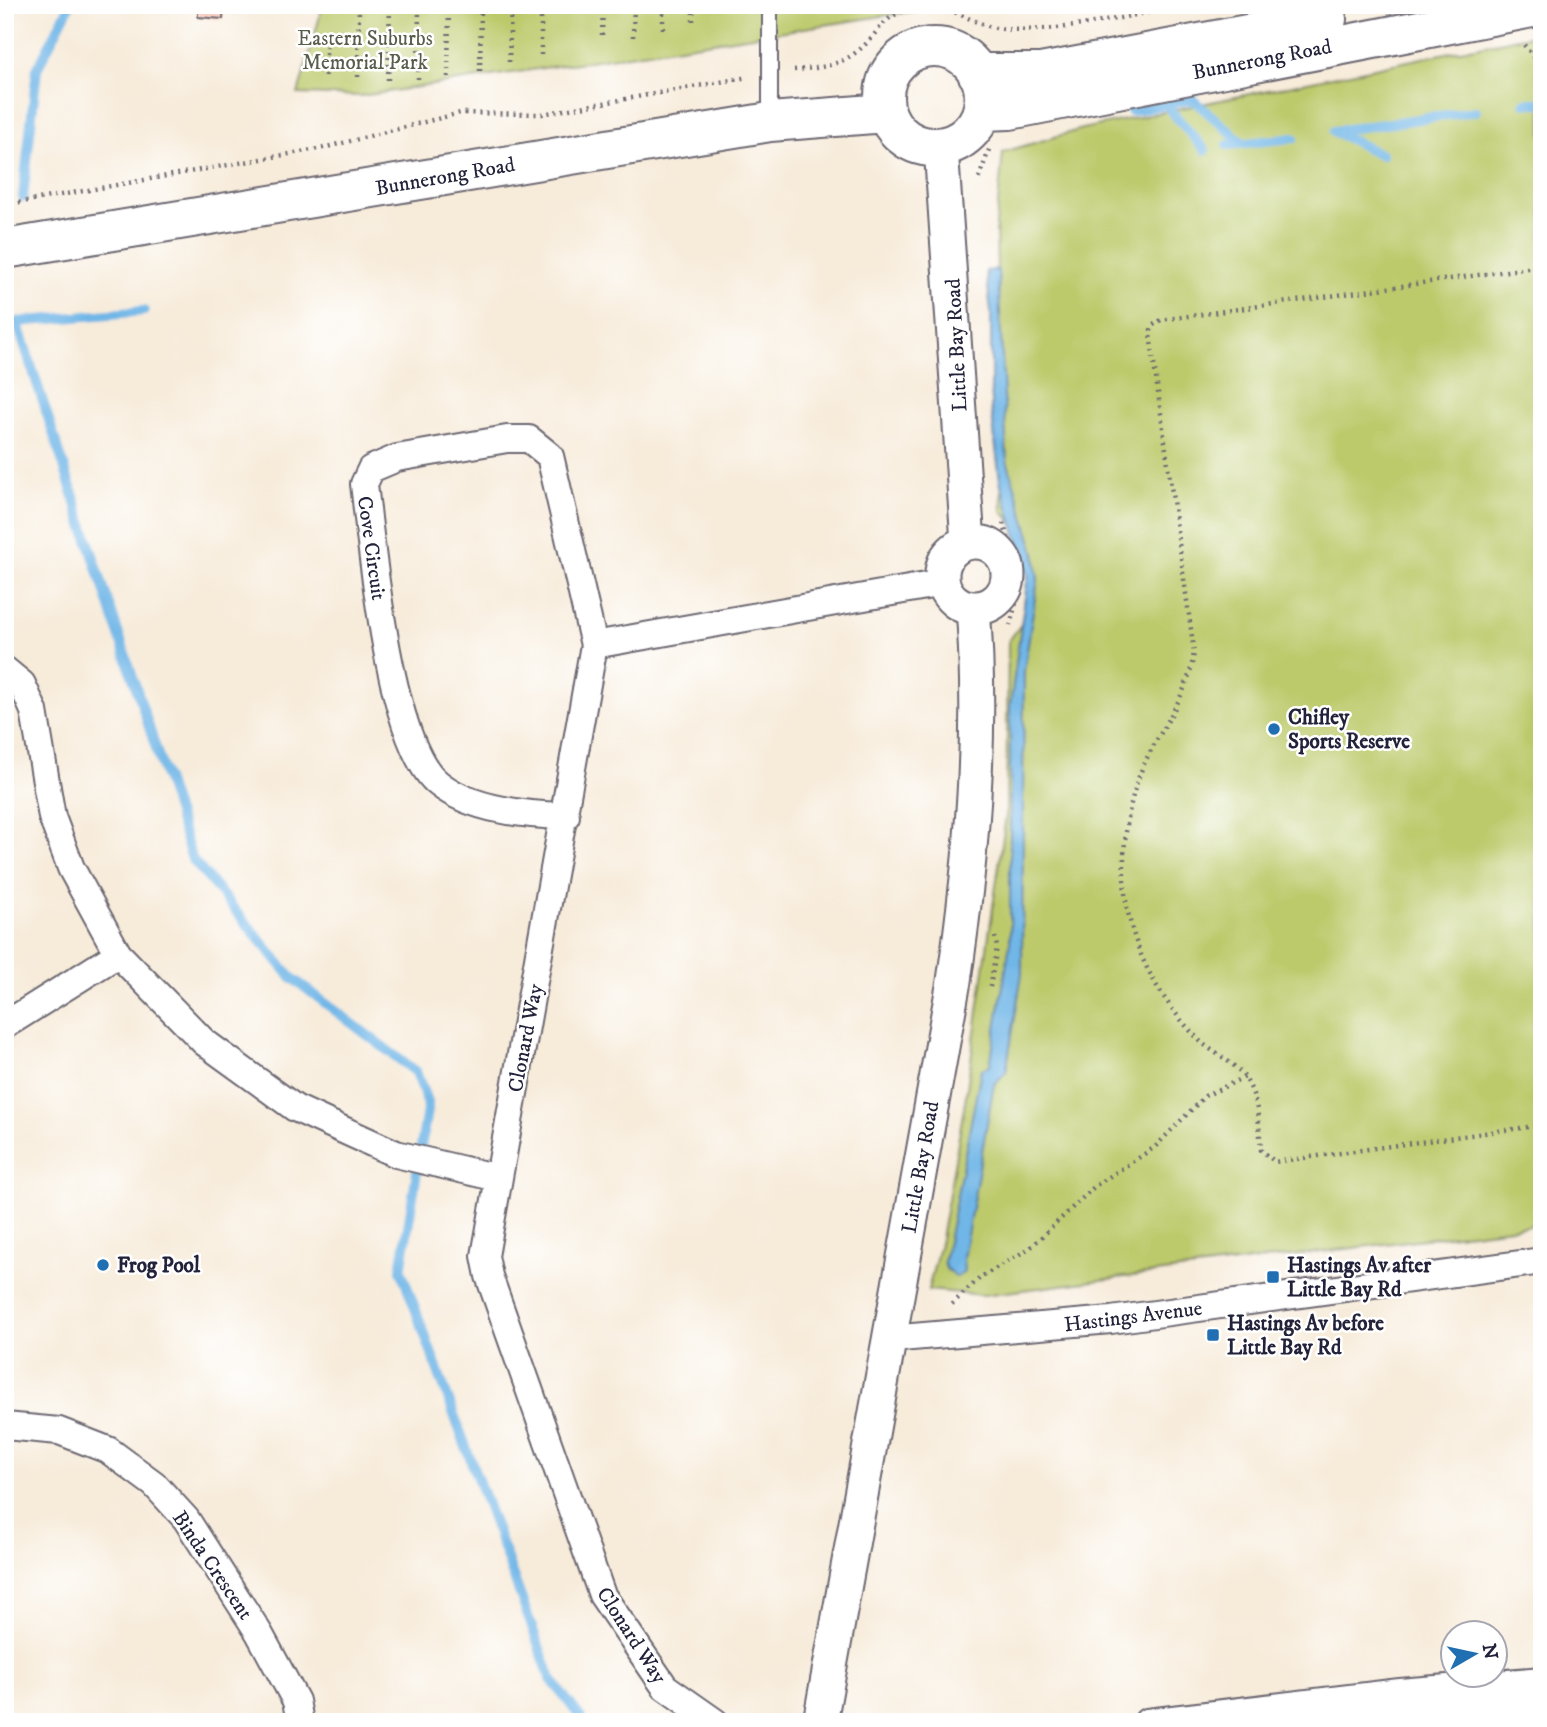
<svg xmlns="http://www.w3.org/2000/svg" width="1547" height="1727" viewBox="0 0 1547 1727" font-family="'IM FELL DW Pica',serif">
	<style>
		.green { fill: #bdca6c; stroke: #707654; stroke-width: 2 }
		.water { fill: #70b6e7; stroke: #496c91; stroke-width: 2 }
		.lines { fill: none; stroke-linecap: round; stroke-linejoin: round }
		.stream { stroke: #70b6e7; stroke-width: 10 }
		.building { fill: #f3a68e }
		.service-casing { stroke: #6d6872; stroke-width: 18 }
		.minor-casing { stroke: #6d6872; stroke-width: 30 }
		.tertiary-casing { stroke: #6d6872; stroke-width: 37 }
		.primary-casing { stroke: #6d6872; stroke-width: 42 }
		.path { stroke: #6d6872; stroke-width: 4.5; stroke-dasharray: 2 5; stroke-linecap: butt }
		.service { stroke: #fff; stroke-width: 14 }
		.minor { stroke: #fff; stroke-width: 26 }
		.tertiary { stroke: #fff; stroke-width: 33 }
		.primary { stroke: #fff; stroke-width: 38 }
		.poi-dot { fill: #1f6fb2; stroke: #fff; stroke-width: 2.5 }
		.labels { text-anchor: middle; stroke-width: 5; stroke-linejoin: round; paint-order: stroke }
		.park-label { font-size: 21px; fill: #585d4c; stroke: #fff }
		.street-label { font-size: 21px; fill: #22223b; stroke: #fff }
		.poi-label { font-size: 21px; font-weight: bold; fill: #22223b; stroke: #fff; text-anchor: start }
	</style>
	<rect width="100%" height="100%" fill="#fff"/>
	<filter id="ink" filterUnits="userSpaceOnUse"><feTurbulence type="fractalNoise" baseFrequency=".0143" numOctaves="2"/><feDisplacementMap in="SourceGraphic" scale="14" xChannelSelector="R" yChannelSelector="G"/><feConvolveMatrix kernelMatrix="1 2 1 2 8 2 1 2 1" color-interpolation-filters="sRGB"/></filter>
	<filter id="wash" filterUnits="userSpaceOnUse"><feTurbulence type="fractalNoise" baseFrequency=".00686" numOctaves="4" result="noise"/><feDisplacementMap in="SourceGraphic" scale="28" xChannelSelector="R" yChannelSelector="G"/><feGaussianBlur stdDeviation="1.57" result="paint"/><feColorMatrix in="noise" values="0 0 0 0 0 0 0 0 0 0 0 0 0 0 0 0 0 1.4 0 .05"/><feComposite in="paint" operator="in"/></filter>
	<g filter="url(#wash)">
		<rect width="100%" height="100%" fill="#f7ebd9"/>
		<!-- green -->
		<path class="green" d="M323 5H955L361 96 298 94Z
			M1542 33V1224L983 1295 928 1290 941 1239 965 1102 1006 816 1008 642 1030 612 1031 546 1002 511 996 225 1003 152 1082 129Z"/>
		<!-- water -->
		<path class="water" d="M998 270 1007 460 1035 553 1038 579 1024 671 1022 974 1006 1072 994 1084 963 1258 964 1271 957 1277 946 1269 944 1262 981 1070 990 1065 1010 943V706L1028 575 1000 481 991 407V312L986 271Z"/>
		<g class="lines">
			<!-- stream -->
			<path class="stream" d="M1525 103H1542
				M1165 104 1205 150
				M1131 111 1192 99 1243 143
				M1334 131 1476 111
				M1335 132 1382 155
				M1228 145 1294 138
				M23 197 37 69 70 5
				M144 311 17 322 192 859 291 977 416 1072 428 1104 401 1270 551 1679 584 1722"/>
		</g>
		<g id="blocks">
			<!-- building -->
			<path class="building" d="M198 5H224L223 19 198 17Z"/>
		</g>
	</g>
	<g filter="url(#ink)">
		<use href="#blocks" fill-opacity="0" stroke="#6d6872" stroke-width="2"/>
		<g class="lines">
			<!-- service casing -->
			<g class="service-casing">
				<path id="service" d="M770 120V5"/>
			</g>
			<!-- minor casing -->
			<g class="minor-casing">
				<path id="minor" d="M594 645 943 583
					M5 670 22 684 34 711 52 817 71 868 118 954 204 1042 295 1108 396 1154 498 1178
					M566 816C525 815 472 810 439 784 389 746 372 548 364 484L371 469 397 458 507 439H529L550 456 594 645 485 1256 489 1276 602 1595 665 1687 715 1722
					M5 1025 118 954
					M889 1339 1111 1320 1542 1261
					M5 1426 59 1431 108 1450 154 1484 186 1519 259 1633 296 1701 300 1722
					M1147 1722 1400 1692 1542 1680
					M1327 1722 1542 1700"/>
			</g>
			<!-- tertiary casing -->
			<g class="tertiary-casing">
				<path id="tertiary" d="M941 147 968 543
					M942 575a33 33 0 1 1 66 0a33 33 0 1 1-66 0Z
					M820 1722 954 981C972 857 983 734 973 608"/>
			</g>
			<!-- primary casing -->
			<g class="primary-casing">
				<path id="primary" d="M884 97a50 50 0 1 1 100 0a50 50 0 1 1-100 0Z
					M977 73H1041L1327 19
					M982 111 1010 110 1542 6
					M5 249 770 122 886 113"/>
			</g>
			<!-- path -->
			<path class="path" d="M724 10V5
				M693 21V5
				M663 29V5
				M602 35 603 5
				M633 37 634 5
				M1524 45 1542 66
				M541 55V5
				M509 62 511 5
				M794 70C817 68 836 67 855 53 883 33 879 12 922 7 951 3 975 27 1003 29 1064 34 1128 15 1187 5
				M480 71 481 5
				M325 76 327 36
				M358 77 359 5
				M448 77 449 5
				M418 79 419 5
				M388 80 390 5
				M979 178 990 147
				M5 205 323 148 460 113 542 114 748 77
				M1542 266 1161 320 1152 326 1150 335 1194 651C1190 692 1162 727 1145 762 1127 800 1121 852 1125 893 1132 952 1159 999 1200 1041 1213 1053 1236 1063 1245 1078 1259 1099 1259 1125 1261 1150L1275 1162 1542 1125
				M1003 523 1020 573 1019 592 1010 625
				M990 987 997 947 995 937
				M952 1304 981 1277 1030 1248 1095 1186 1155 1147 1205 1096 1245 1077"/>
			<!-- service -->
			<use href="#service" class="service"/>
			<!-- minor -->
			<use href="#minor" class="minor"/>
			<!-- tertiary -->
			<use href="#tertiary" class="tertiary"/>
			<!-- primary -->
			<use href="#primary" class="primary"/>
		</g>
	</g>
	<!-- markers -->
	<g class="poi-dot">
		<circle cx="1274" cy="729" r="7"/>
		<circle cx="103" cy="1265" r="7"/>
		<rect x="1266" y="1270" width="14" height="14" rx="3.5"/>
		<rect x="1206" y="1328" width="14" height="14" rx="3.5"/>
	</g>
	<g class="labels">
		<!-- park labels -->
		<g class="park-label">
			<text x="365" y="45">Eastern Suburbs<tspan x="365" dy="24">Memorial Park</tspan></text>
		</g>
		<!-- street labels -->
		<g class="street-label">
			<text transform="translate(1262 59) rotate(-11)" y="7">Bunnerong Road</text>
			<text transform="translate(445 176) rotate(-10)" y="7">Bunnerong Road</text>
			<text transform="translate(956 345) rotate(-93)" y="7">Little Bay Road</text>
			<text transform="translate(372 548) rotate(82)" y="7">Cove Circuit</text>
			<text transform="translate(525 1038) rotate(-79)" y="7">Clonard Way</text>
			<text transform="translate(920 1167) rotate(-80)" y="7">Little Bay Road</text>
			<text transform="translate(1133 1316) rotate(-7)" y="7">Hastings Avenue</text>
			<text transform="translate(213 1565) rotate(56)" y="7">Binda Crescent</text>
			<text transform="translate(632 1635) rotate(57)" y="7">Clonard Way</text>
		</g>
		<!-- poi labels -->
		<g class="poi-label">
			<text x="1288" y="724">Chifley<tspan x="1288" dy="24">Sports Reserve</tspan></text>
			<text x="117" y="1272">Frog Pool</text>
			<text x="1287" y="1272">Hastings Av after<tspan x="1287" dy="24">Little Bay Rd</tspan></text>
			<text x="1227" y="1330">Hastings Av before<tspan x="1227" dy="24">Little Bay Rd</tspan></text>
		</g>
	</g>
	<!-- margin -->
	<rect width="1547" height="1727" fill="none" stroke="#fff" stroke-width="28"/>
	<!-- north arrow -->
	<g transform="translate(1474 1654) rotate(81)"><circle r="33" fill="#ffffff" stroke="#a7a7b1" stroke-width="2"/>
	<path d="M0-5L12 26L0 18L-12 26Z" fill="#1f6fb2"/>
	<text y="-10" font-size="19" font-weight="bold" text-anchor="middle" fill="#22223b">N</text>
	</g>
</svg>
